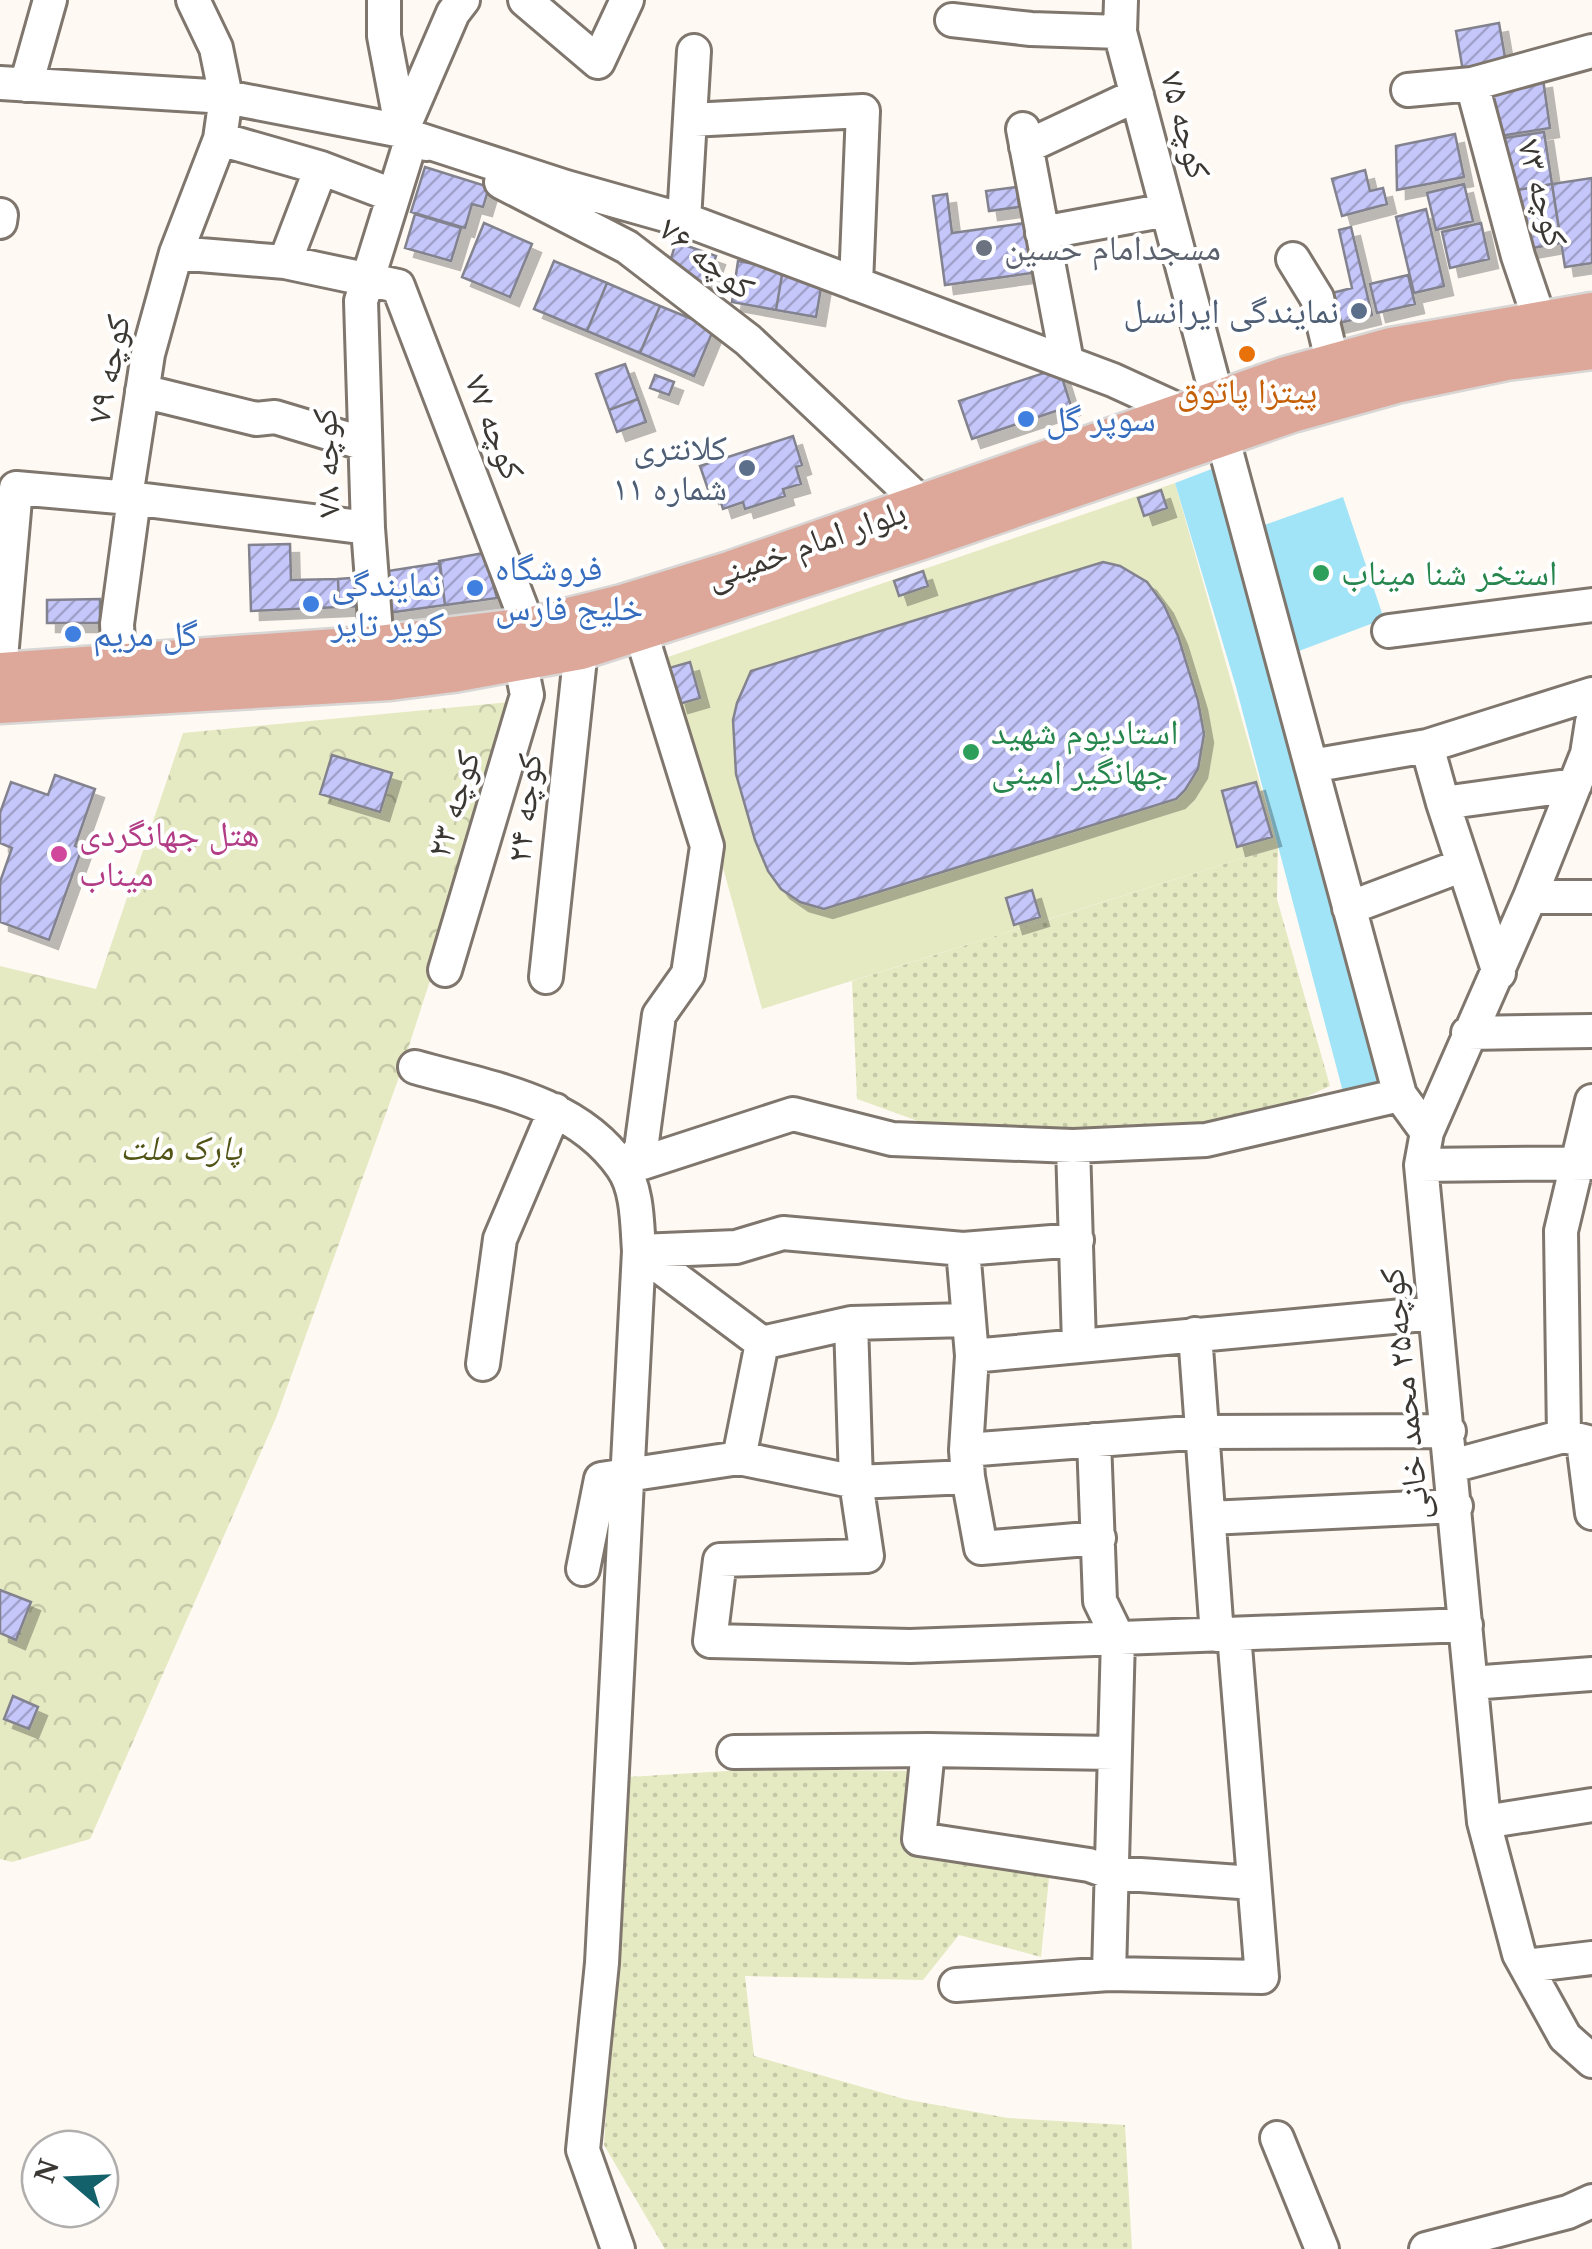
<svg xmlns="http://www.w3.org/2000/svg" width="1592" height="2249" viewBox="0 0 1592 2249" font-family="'Noto Serif','Noto Naskh Arabic',serif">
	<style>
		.park { fill: url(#park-crowns) }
		.garden { fill: url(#garden-dots) }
		.pitch { fill: #e6eac3 }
		.water { fill: #a1e4f7 }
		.building { fill: url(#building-hatch); stroke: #83838f; stroke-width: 2.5; filter: url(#shadow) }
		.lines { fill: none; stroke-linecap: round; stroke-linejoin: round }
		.minor-casing { stroke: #7f766d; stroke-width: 38 }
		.major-casing { stroke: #d8d7d6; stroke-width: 45 }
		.minor { stroke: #fff; stroke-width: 32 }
		.major { stroke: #dda89a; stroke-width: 40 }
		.worship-dot { fill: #6b7280; stroke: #fff; stroke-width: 4 }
		.service-dot { fill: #5c6f8a; stroke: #fff; stroke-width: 4 }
		.food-dot { fill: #e8710a; stroke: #fff; stroke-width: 4 }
		.shop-dot { fill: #3f7fe0; stroke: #fff; stroke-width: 4 }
		.leisure-dot { fill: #2e9e5b; stroke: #fff; stroke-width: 4 }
		.hotel-dot { fill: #d1479c; stroke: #fff; stroke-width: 4 }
		.labels { text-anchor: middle; stroke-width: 8; stroke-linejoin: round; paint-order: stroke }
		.street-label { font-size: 35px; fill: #3b3834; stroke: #fff }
		.worship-label { font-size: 35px; fill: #5b616d; stroke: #fff; text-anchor: start }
		.service-label { font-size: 35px; fill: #4e5e75; stroke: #fff; text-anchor: end }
		.food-label { font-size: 35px; fill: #c56008; stroke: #fff }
		.shop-label { font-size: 35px; fill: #366cbe; stroke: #fff; text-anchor: start }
		.leisure-label { font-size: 35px; fill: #27864d; stroke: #fff; text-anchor: start }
		.hotel-label { font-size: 35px; fill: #b23c85; stroke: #fff; text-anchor: start }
		.park-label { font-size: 35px; font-style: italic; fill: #525417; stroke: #fff }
	</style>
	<defs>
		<pattern id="park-crowns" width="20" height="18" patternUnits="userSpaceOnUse" patternTransform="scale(2.5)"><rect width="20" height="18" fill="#e6eac3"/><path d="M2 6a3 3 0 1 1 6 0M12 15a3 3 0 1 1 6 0" fill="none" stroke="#c6c9a8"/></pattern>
		<pattern id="garden-dots" width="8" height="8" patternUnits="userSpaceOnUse" patternTransform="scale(2.5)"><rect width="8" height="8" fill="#e6eac3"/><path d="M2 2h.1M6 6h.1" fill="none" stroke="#c6c9a8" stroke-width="1.8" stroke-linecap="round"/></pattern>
		<pattern id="building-hatch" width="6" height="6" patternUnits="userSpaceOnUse" patternTransform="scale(2.5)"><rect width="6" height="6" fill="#c5c6fa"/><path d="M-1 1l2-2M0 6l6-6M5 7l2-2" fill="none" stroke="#a1a2cb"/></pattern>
		<filter id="shadow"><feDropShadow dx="9" dy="9" stdDeviation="0" flood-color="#0004"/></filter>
	</defs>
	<rect width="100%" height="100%" fill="#fff9f3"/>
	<!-- park -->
	<path class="park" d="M520 701 398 1080 276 1418 90 1839 12 1862 0 1859V966L96 989 183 733Z"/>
	<!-- garden -->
	<path class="garden" d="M1278 847 1277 899 1330 1086 1221 1136 929 1125 857 1099 852 981Z
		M759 1769 908 1771 919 1850 1049 1878 1041 1957 959 1935 923 1980 745 1976 754 2056 904 2099 1008 2118 1125 2125 1132 2249H665L604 2145 628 1777Z"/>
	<!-- pitch -->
	<path class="pitch" d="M1175 483 1278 847 762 1009 665 658Z"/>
	<!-- water -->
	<path class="water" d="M1222 465 1390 1078 1343 1092 1236 687 1175 483Z
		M1343 497 1384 619 1299 651 1259 527Z"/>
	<!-- building -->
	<path class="building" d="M1499 23 1506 63 1463 71 1456 31Z
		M1543 79 1550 128 1494 137 1486 88Z
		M1544 132 1552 184 1506 192 1498 139Z
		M1455 134 1464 177 1397 190 1396 146Z
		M425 167 489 187 483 207 472 204 465 228 411 212Z
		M1365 170 1370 191 1383 188 1387 204 1342 216 1332 179Z
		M1592 178V263L1565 267 1552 184Z
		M1464 184 1473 221 1436 230 1427 193Z
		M1552 184 1561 243 1521 250 1506 192Z
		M1017 187 1019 207 989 211 986 191Z
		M947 194 952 233 1025 223 1032 273 945 285 933 196Z
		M1426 209 1444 286 1414 293 1396 217Z
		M415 214 461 228 451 261 405 248Z
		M484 223 532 244 510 297 462 277Z
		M1481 223 1489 259 1450 268 1442 232Z
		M1351 227 1372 315 1327 326 1320 296 1352 288 1339 230Z
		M676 242 716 256 704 291 670 262Z
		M554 261 607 283 587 331 534 309Z
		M738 261 783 269 776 310 732 302Z
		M783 269 823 276 816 317 776 310Z
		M1408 275 1415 304 1377 313 1370 284Z
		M607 283 660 306 640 353 587 331Z
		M660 306 714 328 694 376 640 353Z
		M625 364 638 399 609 410 596 374Z
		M1059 368 1071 406 972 439 959 401Z
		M655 375 674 382 669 395 650 388Z
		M638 399 646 422 617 432 609 410Z
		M793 436 802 465 796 467 801 484 783 489 785 496 745 509 743 502 723 509 718 493 710 495 700 466Z
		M1161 490 1167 508 1144 516 1138 498Z
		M290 544 291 580 338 579 339 607 251 611 249 545Z
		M484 553 497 598 445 605 439 561Z
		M1103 562 1120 566 1147 582 1164 605 1178 636 1198 701 1204 734 1198 769 1185 790 1176 799 824 909 800 902 781 889 768 871 755 840 736 774 733 720 737 703 751 671Z
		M440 563 445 605 380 614 375 573Z
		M923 571 928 586 899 596 894 581Z
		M365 577 366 606 339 607 338 579Z
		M100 599V623H47V600Z
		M690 662 700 698 679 704 669 668Z
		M332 755 392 773 380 812 320 794Z
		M55 775 95 789 75 846 82 848 49 940 0 922V882L12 848 0 843V813L11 782 48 795Z
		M1256 782 1272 837 1237 847 1222 791Z
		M1032 890 1040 917 1014 925 1006 898Z
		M0 1590 31 1602 16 1640 0 1633Z
		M13 1696 38 1707 29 1729 4 1719Z"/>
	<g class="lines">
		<!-- minor casing -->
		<g class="minor-casing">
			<path id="minor" d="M193 0 216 48 226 97 402 131 453 13 463 0
				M384 0V36L402 131 427 144
				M525 0 598 62 627 0
				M952 20 1031 29 1120 32 1218 401 1222 436 1400 1095 1427 1132
				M1120 32 1121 0
				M0 83 226 97 220 139 176 253 148 354 128 484 132 513 117 624 119 664
				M1472 84 1518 256 1540 321
				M26 85 50 0
				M1408 90 1472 84 1592 51
				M690 120 863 111 856 284
				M1023 129 1067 362
				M220 139 321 168 392 195
				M1026 147 1137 95
				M501 182 627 247 748 340 923 505
				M684 220 694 51
				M0 222 1 215
				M1042 233 1167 210
				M176 253 285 262 398 286 529 628
				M1293 259 1317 298 1333 364
				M285 262 321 168
				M142 391 256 419 275 417 365 444
				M1389 631 1592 605
				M377 646 368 528 361 301 412 137 566 187 694 223 1113 380 1185 413
				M0 669 16 488 130 498 368 528
				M1592 722 1587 754 1530 897 1427 1132 1421 1165 1484 1822 1519 1954 1565 2037 1592 2061
				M1427 746 1443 803 1575 785
				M1311 766 1427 746 1592 694
				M1443 803 1499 973
				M1530 897H1592
				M1349 908 1463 865
				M445 970 527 695 520 660
				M546 977 581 649
				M1468 1033 1592 1031
				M415 1067C488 1088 576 1100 622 1167 638 1189 637 1225 639 1251L602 1963 583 2150 618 2249
				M1073 1146 1079 1344
				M1421 1165 1592 1163
				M624 1169 793 1114 892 1139 1073 1146 1206 1140 1400 1095
				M624 1169 641 1149 659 1015 688 974 707 846 640 630
				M963 1249 972 1356 966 1450 968 1477 981 1548 1099 1538
				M639 1251 736 1247 783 1233 963 1249 1077 1240
				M639 1251 762 1343 851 1323 967 1320
				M851 1323 856 1482 867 1556 720 1560 710 1641 910 1646 1466 1625
				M1195 1334 1217 1635
				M972 1356 1435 1313
				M483 1364 500 1239 555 1110
				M1564 1436 1561 1231 1592 1101
				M1094 1440 1100 1601 1118 1638 1109 1974
				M1583 1442 1592 1513
				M966 1450 1203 1432 1449 1431
				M739 1458 762 1343
				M1452 1466 1564 1436 1592 1443
				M1209 1518 1456 1506
				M583 1569 601 1479 739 1458 856 1482 968 1477
				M1471 1683 1592 1674
				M734 1752 928 1750
				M1115 1753 928 1750 919 1839 1089 1865 1112 1873 1254 1883
				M1484 1822 1592 1805
				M1526 1966 1592 1958
				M956 1985 1109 1974 1262 1977 1234 1634
				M1277 2138 1322 2249
				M1426 2249 1568 2212 1592 2201"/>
		</g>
		<!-- major casing -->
		<g class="major-casing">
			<path id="major" d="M0 673 377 646 529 628 622 605 732 571 1286 377 1391 348 1592 313
				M0 703 390 680 453 672 581 649 919 540 1292 412 1396 383 1507 360 1592 349"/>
		</g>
		<!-- minor -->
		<use href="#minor" class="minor"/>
		<!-- major -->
		<use href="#major" class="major"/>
	</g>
	<!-- markers -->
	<circle class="worship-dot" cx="984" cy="248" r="10"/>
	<g class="service-dot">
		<circle cx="1359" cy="311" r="10"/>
		<circle cx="747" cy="468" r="10"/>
	</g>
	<circle class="food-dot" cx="1247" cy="354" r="10"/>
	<g class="shop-dot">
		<circle cx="1026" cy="419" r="10"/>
		<circle cx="475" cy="588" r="10"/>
		<circle cx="311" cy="604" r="10"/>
		<circle cx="73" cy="634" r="10"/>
	</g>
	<g class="leisure-dot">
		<circle cx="1321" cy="573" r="10"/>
		<circle cx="971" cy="752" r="10"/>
	</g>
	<circle class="hotel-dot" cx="59" cy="854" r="10"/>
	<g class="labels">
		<!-- street labels -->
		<g class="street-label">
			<text transform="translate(1186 125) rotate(75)" y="12">کوچه ۷۵</text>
			<text transform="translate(1543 193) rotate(75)" y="12">کوچه ۷۳</text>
			<text transform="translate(707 258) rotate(38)" y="12">کوچه ۷۶</text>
			<text transform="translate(108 369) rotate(-79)" y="12">کوچه ۷۹</text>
			<text transform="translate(495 427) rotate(69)" y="12">کوچه ۷۷</text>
			<text transform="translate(326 463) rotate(-92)" y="12">کوچه ۷۸</text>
			<text transform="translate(806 544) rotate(-19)" y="12">بلوار امام خمینی</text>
			<text transform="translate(453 804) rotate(-73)" y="12">کوچه ۲۳</text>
			<text transform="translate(524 808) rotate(-84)" y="12">کوچه ۲۴</text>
			<text transform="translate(1404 1394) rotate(-96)" y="12">کوچه۲۵ محمد خانی</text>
		</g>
		<!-- worship labels -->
		<g class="worship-label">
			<text x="1004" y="260">مسجدامام حسین</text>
		</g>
		<!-- service labels -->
		<g class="service-label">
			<text x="1339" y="323">نمایندگی ایرانسل</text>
			<text x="727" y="460">کلانتری<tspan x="727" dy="40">شماره ۱۱</tspan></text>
		</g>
		<!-- food labels -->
		<g class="food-label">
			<text x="1247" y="403">پیتزا پاتوق</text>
		</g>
		<!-- shop labels -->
		<g class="shop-label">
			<text x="1046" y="431">سوپر گل</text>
			<text x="495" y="580">فروشگاه<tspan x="495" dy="40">خلیج فارس</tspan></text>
			<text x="331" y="596">نمایندگی<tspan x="331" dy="40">کویر تایر</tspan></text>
			<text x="93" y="646">گل مریم</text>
		</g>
		<!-- leisure labels -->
		<g class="leisure-label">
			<text x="1341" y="585">استخر شنا میناب</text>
			<text x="991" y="744">استادیوم شهید<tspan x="991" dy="40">جهانگیر امینی</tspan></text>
		</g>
		<!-- hotel labels -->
		<g class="hotel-label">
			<text x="79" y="846">هتل جهانگردی<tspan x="79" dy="40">میناب</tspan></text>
		</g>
		<!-- park labels -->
		<g class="park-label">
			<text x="181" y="1160">پارک ملت</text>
		</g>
	</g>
	<!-- north arrow -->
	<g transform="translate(70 2179) rotate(289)"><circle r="48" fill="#ffffff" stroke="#b1afae" stroke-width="2.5"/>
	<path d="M0-8L18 38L0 25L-18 38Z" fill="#13616b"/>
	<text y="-15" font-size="28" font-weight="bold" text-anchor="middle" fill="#3b3834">N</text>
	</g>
</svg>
